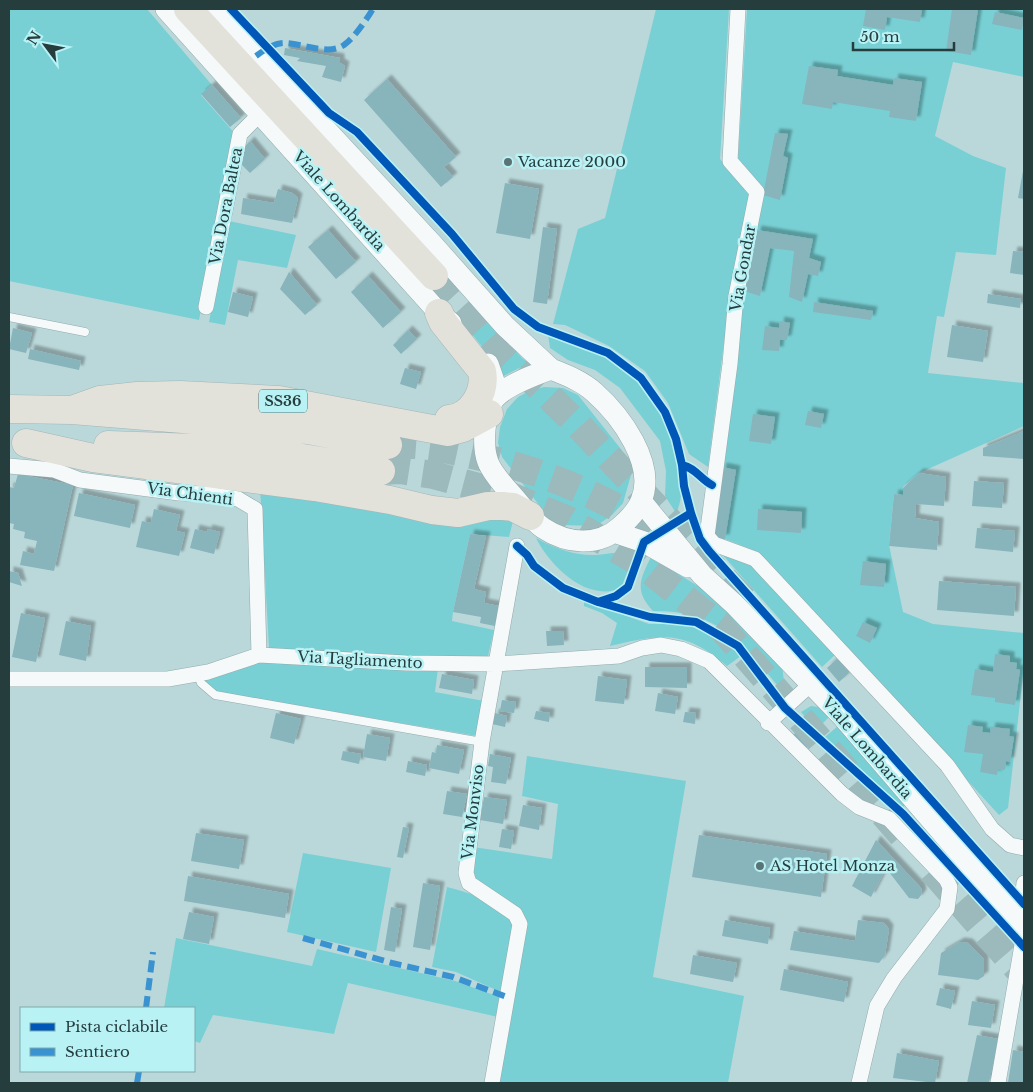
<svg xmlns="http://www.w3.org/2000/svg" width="1033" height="1092" viewBox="0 0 1033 1092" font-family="'Libre Baskerville',serif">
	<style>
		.green { fill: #78d0d4 }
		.building { fill: #88b4bc; filter: url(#shadow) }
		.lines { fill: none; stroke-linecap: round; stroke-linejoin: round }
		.highway-tunnel { stroke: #9cb9bb; stroke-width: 28; stroke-dasharray: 28 14; stroke-linecap: butt }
		.lane-casing { stroke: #92aaac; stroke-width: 9 }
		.street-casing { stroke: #92aaac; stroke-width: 16 }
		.secondary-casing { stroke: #92aaac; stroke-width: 22 }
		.highway-casing { stroke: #a4b5b6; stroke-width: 29 }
		.lane { stroke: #f5f9f9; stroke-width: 8 }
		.street { stroke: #f5f9f9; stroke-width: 15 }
		.secondary { stroke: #f5f9f9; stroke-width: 21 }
		.highway { stroke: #e3e2da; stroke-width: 28 }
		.quiet { stroke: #3a93d0; stroke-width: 6; stroke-dasharray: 12 6; stroke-linecap: butt }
		.cycleway-casing { stroke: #b9f2f5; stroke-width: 11 }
		.cycleway { stroke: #0057b8; stroke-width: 8 }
		.poi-dot { fill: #5a7375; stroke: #b9f2f5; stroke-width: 2 }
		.labels { text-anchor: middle; stroke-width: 5; stroke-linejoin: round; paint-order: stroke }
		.shield { fill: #b9f2f5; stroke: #527375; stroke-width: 1 }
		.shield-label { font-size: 14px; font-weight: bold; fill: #263d3e }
		.poi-label { font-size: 15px; fill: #263d3e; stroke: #b9f2f5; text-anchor: start }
		.street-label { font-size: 15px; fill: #263d3e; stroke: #b9f2f5 }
	</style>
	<defs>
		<filter id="shadow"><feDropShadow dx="4.5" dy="-4.5" stdDeviation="1" flood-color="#0004"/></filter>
	</defs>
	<rect width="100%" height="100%" fill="#bad8da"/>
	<!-- green -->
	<path class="green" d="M9 9H147L212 85 201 95 237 136 199 320 9 281Z
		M656 9H729L720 159 750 192 731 288 708 467 689 454 668 403 645 371 609 346 565 325 553 324 578 229 605 218Z
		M747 9H1024V77L953 62 935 136 973 156 1006 168 996 255 956 252 944 317 937 316 928 373 1024 383V426L919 473 903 487V495L894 494 889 545 903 612 933 624 1024 633V667L1008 808 999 815 758 552 725 539 710 537 741 296 760 206 738 161Z
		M229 221 296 235 287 268 238 260 225 325 209 322Z
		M473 305 522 358 529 363 500 378 496 364 459 318Z
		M548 335C562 340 578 344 592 350 640 371 666 411 676 461 680 480 685 495 676 513L665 496 666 471 660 441 620 388 595 370 568 360 550 348Z
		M544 387 563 388 578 395 628 458 631 475 623 503 612 515 596 526 560 525 549 518 502 457 498 443 500 427 507 409 518 397 529 391Z
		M260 487 427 519 450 526 464 525 488 515 513 521 509 537 470 534 453 612 452 621 494 630 488 656H409L269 648Z
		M536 538C554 548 575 556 596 555 609 554 623 550 635 553L621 588C587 603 550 566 536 538Z
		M720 552 753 567 836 654 822 667Z
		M651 557 709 593 782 665 784 682 778 686C740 641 717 610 653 611 634 591 640 579 651 557Z
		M584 601 649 624H686L724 642 741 656 727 666C684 629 661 634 610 646L617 623 602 613 584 606Z
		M255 662 438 668 435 692 484 701 477 736 218 692 207 683 204 678Z
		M811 706 818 707 829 717 816 730 801 712Z
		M838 726 907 804 903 807 825 737Z
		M527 756 686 781 653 977 744 996 728 1083H497L524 924 473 880V847L552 859 558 804 522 796Z
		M303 853 391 868 376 952 287 932Z
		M447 887C468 892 505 904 513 925L503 993 456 972 432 967Z
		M176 938 312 966 317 949 455 981 502 998 498 1017 348 983 334 1034 213 1015 200 1043 194 1041V1008H164Z"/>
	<!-- building -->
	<path class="building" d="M866 9H922L920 22 887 17 885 30 863 26Z
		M952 9H978L971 55 946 51Z
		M995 12 1024 18 1022 30 992 24Z
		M285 48 340 58V63L345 66 341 82 322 77 326 66 297 61 300 58 284 55Z
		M809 66 838 70 837 76 893 85 894 78 922 82 916 121 889 117 890 111 833 102 832 109 802 104Z
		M387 79 456 157 444 167 453 177 441 187 364 100Z
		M212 85 241 118 230 127 201 94Z
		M775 133 788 134 783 156 788 158 780 200 763 195Z
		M250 141 265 159 250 173 238 161 241 151Z
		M1023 171H1024V199L1018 198Z
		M505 183 539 189 530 239 496 233Z
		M278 189 292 193 298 198 292 223 241 214 243 198 274 203Z
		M543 227 557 229 547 304 533 302Z
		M328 230 356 262 336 279 308 247Z
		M757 230 813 239 809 258 821 262 818 276 808 274 802 302 789 297 794 251 770 248 760 296 744 291Z
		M1013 251 1024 252V275L1010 273Z
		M289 272 317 305 305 315 280 289Z
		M368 276 401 312 383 328 351 292Z
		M233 292 253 297 248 317 228 312Z
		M988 294 1021 299 1020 308 987 303Z
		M814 302 873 311 871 320 813 312Z
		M780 321 790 323 787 340H780L779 351 762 350 765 326 779 328Z
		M952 325 988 331 983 362 947 357Z
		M13 328 32 333 26 353 9 349Z
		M408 330 417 339 401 354 393 345Z
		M30 349 81 361 79 370 28 359Z
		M405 368 421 372 416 389 400 384Z
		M808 411 824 414 821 428 805 425Z
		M753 414 775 417 771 444 749 441Z
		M1024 431V459L983 456V448Z
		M722 467 736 470 725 539 710 537Z
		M919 473 946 477 944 506 916 504 915 518 939 522 937 550 889 546 894 494 903 495V488Z
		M18 474 73 485 54 571 20 565 23 551 34 554 37 541 24 538 25 532 13 529 14 524 9 523V487L14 488Z
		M974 481 1004 483 1002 508 972 506Z
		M79 493 135 505 130 528 74 516Z
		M154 509 180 515 176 531 185 533 179 556 136 547 142 521 151 523Z
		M758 509 802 512 801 533 757 530Z
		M977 528 1015 531 1013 552 975 548Z
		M195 529 207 532 208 529 220 532 214 554 190 548Z
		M470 534 486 536 474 589 486 592 484 603 499 606 495 626 480 623 481 617 453 612Z
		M863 561 886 564 884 587 860 585Z
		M9 571 18 573 22 586 9 582Z
		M939 581 1016 587 1014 616 937 610Z
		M21 613 45 618 36 662 12 657Z
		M66 621 91 626 86 661 59 655Z
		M863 622 877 628 870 643 856 636Z
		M546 631H563L564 645 547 646Z
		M995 654 1010 656V662L1017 663 1016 669 1020 670 1015 705 995 702V698L971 695 975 669 993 672Z
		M837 659 849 673 839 682 827 668Z
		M645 667H687V688L645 687Z
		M442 674 474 680 472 694 439 688Z
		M598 676 627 680 624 704 595 701Z
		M658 693 678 697 675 714 655 711Z
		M502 700 516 702 514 713 500 711Z
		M536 711 550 713 549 722 534 719Z
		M685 712 696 713 695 724 683 722Z
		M276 713 301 719 294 744 270 738Z
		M495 713 507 716 505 727 492 724Z
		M968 725 983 727 982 732 990 733 991 727 1010 729 1009 736 1014 737 1010 762 1006 761 1005 770 998 769 997 775 980 772 983 754 964 752Z
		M800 729 812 743 802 751 790 738Z
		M367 734 390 738 386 761 363 757Z
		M437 745 464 750 459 774 429 768 432 752 436 753Z
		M343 751 361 754 359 764 341 760Z
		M490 754 511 758 506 784 491 782 493 767 488 766Z
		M408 761 427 765 425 776 406 772Z
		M447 791 467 794 462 817 443 814Z
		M484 797 507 800 503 824 480 820Z
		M523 805 542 808 539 830 519 826Z
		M403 827 409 828 403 858 397 857Z
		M502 829 514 831 511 849 499 847Z
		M196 833 244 840 239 869 191 861Z
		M699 835 827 854 821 897 692 877Z
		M876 840 921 888 922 894 918 899 909 898 886 868 871 897 852 886Z
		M188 876 289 894 285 918 184 901Z
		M423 883 440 886 430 950 413 947Z
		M391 907 402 909 395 952 384 950Z
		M189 912 214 917 209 944 183 939Z
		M725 920 770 928 768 944 722 936Z
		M858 920 884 923 889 929 885 955 879 963 790 950 794 931 855 941Z
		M960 942 968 943 984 959V976L978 980 938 975 941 953Z
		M693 955 737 963 733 982 690 974Z
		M784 969 848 982 844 1002 780 990Z
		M940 988 955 991 951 1009 936 1005Z
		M972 1001 995 1005 991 1028 968 1025Z
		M977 1035 998 1039 989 1083H967Z
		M1013 1050 1024 1052V1083H1008Z
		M897 1053 939 1061 935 1083 893 1078Z"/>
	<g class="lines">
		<!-- highway-tunnel -->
		<path class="highway-tunnel" d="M434 276 504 353 577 424 744 600
			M388 445C416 443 436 447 463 453 542 469 612 498 677 546
			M381 471 400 470 433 475 508 495 568 520 640 563 719 625 902 835
			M932 870 1024 976"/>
		<!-- lane casing -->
		<g class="lane-casing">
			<path id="lane" d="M9 317 85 332
				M197 674 201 683 215 695 482 742"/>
		</g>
		<!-- street casing -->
		<g class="street-casing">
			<path id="street" d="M738 9 730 161 757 192 736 296 730 364 707 536 714 544 755 559 947 765 992 829 1010 845 1024 848
				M206 307 240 134 261 113
				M9 466 54 470 80 480 179 493 207 494 238 499 255 509 259 655
				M9 679H168L208 672 259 655 406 663 496 664 619 656 642 648 661 645 681 649 709 661 842 794 859 807 889 819 946 879 950 887 947 909 894 978 877 1006 859 1083
				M768 723 811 684
				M492 1083 520 924 515 914 469 883 466 873 482 742 517 546
				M998 1083 1022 945V901L1024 883"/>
		</g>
		<!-- secondary casing -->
		<g class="secondary-casing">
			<path id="secondary" d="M166 9 439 313 451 323
				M214 9 434 246 505 326 551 369
				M488 364 495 384 494 399
				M551 369C566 375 582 381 594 392 620 415 657 464 641 501 637 511 628 520 620 527 598 547 567 544 543 528 531 520 522 506 512 495 504 486 492 473 488 462 482 447 484 412 494 399 506 385 534 375 551 369Z
				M641 501 702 575 734 604 842 716 1024 928
				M614 532 644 542 688 567"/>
		</g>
		<!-- highway casing -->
		<g class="highway-casing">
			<path id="highway" d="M188 9 434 276
				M439 313 443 322 482 371C486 392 472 417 449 419
				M9 409 72 410 232 423 308 430 388 445
				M72 410 100 400 137 396 180 395 279 400 448 432 463 428 489 414
				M26 443 93 458 315 487 390 500 432 510 458 513 488 506H503L513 507 530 516
				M108 445 196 448 297 457 381 471"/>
		</g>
		<!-- lane -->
		<use href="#lane" class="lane"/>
		<!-- street -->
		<use href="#street" class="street"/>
		<!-- secondary -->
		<use href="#secondary" class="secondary"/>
		<!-- highway -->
		<use href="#highway" class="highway"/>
		<!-- quiet -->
		<path class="quiet" d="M256 56C264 50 274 43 284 43 302 43 328 56 344 45 356 36 365 21 373 9
			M303 938 392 963 453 977 507 997
			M146 1008 153 952
			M137 1083 139 1071"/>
		<!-- cycleway casing -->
		<g class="cycleway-casing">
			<path id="cycleway" d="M231 9 329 113 357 132 452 234 514 309 538 327 608 353 641 378 665 412 676 439 682 465C696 468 700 479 712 485
				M691 513 700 539 709 551 1024 904
				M517 546 527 555 534 566 563 588 598 602 616 596 628 587 644 542 691 513 684 486 682 465
				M598 602 650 617 696 622 738 646 785 708 903 814 1024 947"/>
		</g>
		<!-- cycleway -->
		<use href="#cycleway" class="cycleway"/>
	</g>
	<!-- markers -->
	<g class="poi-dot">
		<circle cx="508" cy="162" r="5"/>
		<circle cx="760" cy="866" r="5"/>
	</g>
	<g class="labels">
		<!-- shield labels -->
		<rect class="shield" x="259" y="389.5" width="48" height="23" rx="4"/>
		<g class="shield-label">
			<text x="283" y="406">SS36</text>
		</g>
		<!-- poi labels -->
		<g class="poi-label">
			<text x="518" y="167">Vacanze 2000</text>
			<text x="770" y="871">AS Hotel Monza</text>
		</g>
		<!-- street labels -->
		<g class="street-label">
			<text transform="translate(339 201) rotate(48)" y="5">Viale Lombardia</text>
			<text transform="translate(226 206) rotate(-79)" y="5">Via Dora Baltea</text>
			<text transform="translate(743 268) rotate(-80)" y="5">Via Gondar</text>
			<text transform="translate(190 494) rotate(8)" y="5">Via Chienti</text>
			<text transform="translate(360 660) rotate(3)" y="5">Via Tagliamento</text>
			<text transform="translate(867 748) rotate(49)" y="5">Viale Lombardia</text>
			<text transform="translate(473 812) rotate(-83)" y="5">Via Monviso</text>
		</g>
	</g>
	<!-- border -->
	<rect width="1033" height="1092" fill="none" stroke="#263d3e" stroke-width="20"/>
	<!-- legend -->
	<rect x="20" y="1007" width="175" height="65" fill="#b9f2f5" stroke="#7eaaac"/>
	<rect x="30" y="1023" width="25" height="8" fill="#0057b8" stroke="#7eaaac"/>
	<text x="65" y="1032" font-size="15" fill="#263d3e">Pista ciclabile</text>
	<rect x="30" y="1048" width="25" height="8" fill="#3a93d0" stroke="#7eaaac"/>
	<text x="65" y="1057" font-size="15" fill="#263d3e">Sentiero</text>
	<!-- north arrow -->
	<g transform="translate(45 45) rotate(302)" stroke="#b9f2f5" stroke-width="4" paint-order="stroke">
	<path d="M0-4L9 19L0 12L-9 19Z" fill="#263d3e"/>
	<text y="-8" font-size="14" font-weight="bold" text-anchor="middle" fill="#263d3e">N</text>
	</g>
	<!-- scale -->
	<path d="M853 42v8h101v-8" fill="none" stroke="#263d3e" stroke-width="2.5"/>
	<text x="860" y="42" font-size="15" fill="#263d3e" stroke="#b9f2f5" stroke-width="4" paint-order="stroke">50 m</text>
</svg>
